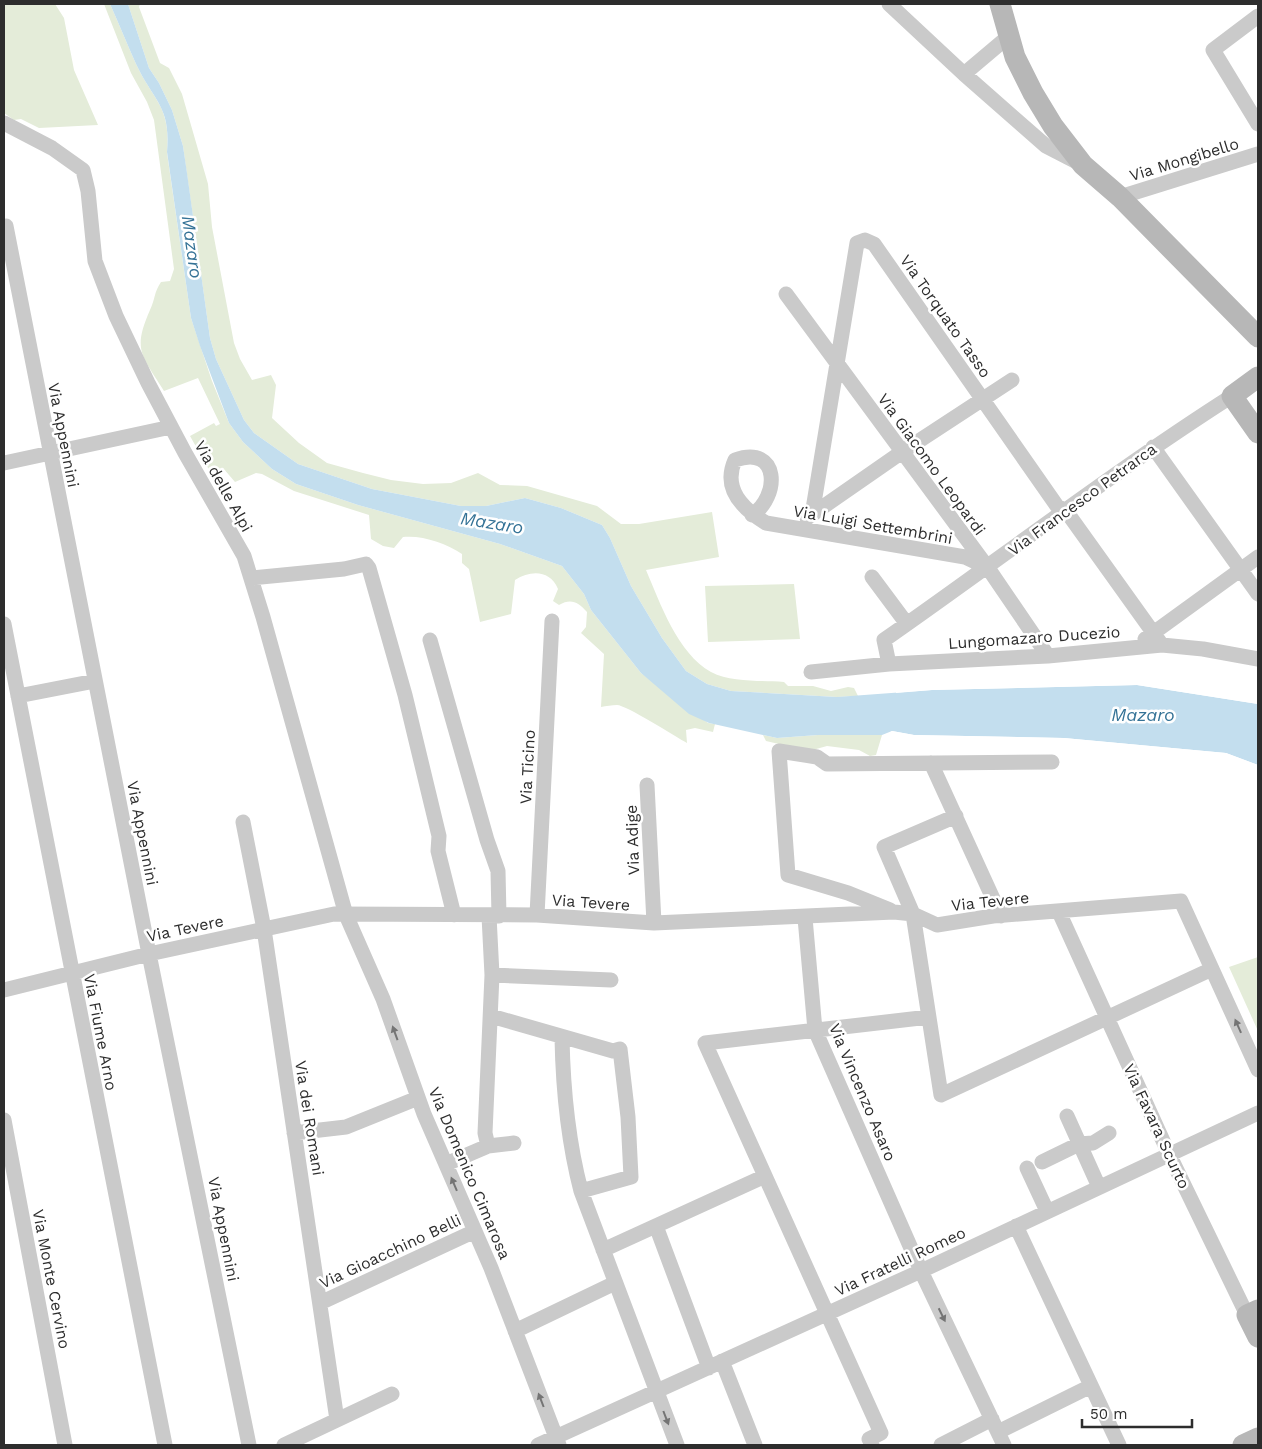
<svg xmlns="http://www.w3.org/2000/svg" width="1262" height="1449" viewBox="0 0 1262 1449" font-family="'Work Sans',sans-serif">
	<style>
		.green { fill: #e4ecd9 }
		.water { fill: #c3deee }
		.pier { fill: #fff }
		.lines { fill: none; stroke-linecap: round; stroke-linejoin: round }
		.street { stroke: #cacaca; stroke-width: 15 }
		.secondary { stroke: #b7b7b7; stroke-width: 21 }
		.oneway { fill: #747474 }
		.labels { text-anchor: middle; stroke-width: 5; stroke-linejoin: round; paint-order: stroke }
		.street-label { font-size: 16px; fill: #2d2d2d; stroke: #fff }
		.water-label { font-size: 18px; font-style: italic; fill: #347296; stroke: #fff }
	</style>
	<rect width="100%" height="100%" fill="#fff"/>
	<!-- green -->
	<path class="green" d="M4 4H55L64 18 74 70 98 125 39 128 21 119 14 120 4 113Z
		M104 4H110C119 24 127 44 136 64 154 102 171 106 167 153L191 318 212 381 229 423 243 442 272 469 296 484 358 505 500 544 562 566 584 594 591 610 641 673 708 723 715 724 713 732 695 728 686 730 687 743C676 737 626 705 617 705 612 705 606 706 601 707L604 654 581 633 586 627 587 612C578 602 571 598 559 605L553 601 558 589C550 570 531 570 515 580L511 614 480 622 469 569 462 563V554C446 543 422 535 403 537L394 548 383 546 371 539 369 515 294 491 262 474 256 473 235 482 223 468 212 475 190 436 214 423 216 426 220 424 198 378 164 391C142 355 132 351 150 310 155 300 154 292 161 282L170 281 174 269 154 120 147 102 131 73Z
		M128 4H140L139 7 160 63 169 68 182 94 208 184 212 227 234 343 240 359 252 380 271 375 276 385 272 418 299 443 327 463 363 473 391 480 423 484 451 483 478 473 500 485 527 486 597 506 621 524H639L712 512 719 557 646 570C660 603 678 654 711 672 732 683 761 680 784 682L788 686H813L831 691 848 687 854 688 858 696 837 697 731 691 707 684 686 671 662 638 631 586 610 538 602 525 561 508 525 498 486 506H461L372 489 298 464 254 433 244 420 216 359 210 338 183 146 172 110 159 83 149 68Z
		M794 584 800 639 708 642 705 586Z
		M763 735 777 738 818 735H882L876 755 870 756 859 750 827 746 809 751 766 741Z
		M1258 957V1031L1229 967Z"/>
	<!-- water -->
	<path class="water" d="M110 4H128L149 68 159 83 172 110 183 146 187 173 210 338 216 359 244 420 254 433 298 464 372 489 461 506H486L525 498 561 508 602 525 610 538 631 586 662 638 686 671 707 684 731 691 837 697 932 690 1137 685 1258 704V765L1226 753 1064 738 914 735 892 731 882 735H818L777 738 709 723 689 714 641 673 591 610 584 594 562 566 500 544 358 505 296 484 272 469 243 442 229 423 200 346 191 318 167 152C171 106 154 102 136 64 127 44 119 24 110 4Z"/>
	<!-- pier -->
	<path class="pier" d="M1137 682 1200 690 1258 701V704L1137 685 932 690 896 693V690L932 687Z
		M892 731 914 735 1064 738 1226 753 1258 765V768L1225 755 1064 740 914 738 892 733 881 738Z"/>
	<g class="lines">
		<!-- street -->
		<path class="street" d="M889 4 964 74
			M1258 16 1213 50 1258 124
			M1009 36 964 74 1046 146 1077 162
			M4 123 52 148 83 170 88 191 95 261 116 316 148 383 185 453 244 556 263 617 346 915 383 999 424 1114 491 1268 559 1445
			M1120 197 1258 154
			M6 226 149 954 249 1445
			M786 294 988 568 1048 656
			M1153 447 1258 594
			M4 463 171 427
			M752 515C780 497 780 444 735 460 722 489 743 509 766 523L965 557 986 567
			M812 515 857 243 865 240 874 244 1057 506 1066 511 1162 645
			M807 518 902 452 1012 380
			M872 577 907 624
			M251 578 344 569 366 564 369 568 405 695 439 836 438 851 454 915
			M4 624 165 1445
			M1145 639 1258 557
			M430 640 487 840 498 871 499 916
			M889 664 884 640C1000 559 1113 472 1232 396
			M811 672 889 664 1048 656 1162 645 1203 649 1258 659
			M18 696 95 681
			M931 763 1001 916
			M647 785 654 923
			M956 816 884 847 913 914 941 1095 1212 969
			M243 822 264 929 337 1420
			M890 910 848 893 788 875 779 751 817 757 827 764 1052 762
			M1059 912 1169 1154 1247 1315
			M537 915 552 621
			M805 918 815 1030 921 1271 1004 1445
			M492 975 611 980
			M4 990 149 954 334 914 537 915 654 923 894 912 913 914 937 925 993 916 1181 901 1258 1070
			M491 1016 613 1051 620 1049 628 1117 631 1177 581 1191 677 1445
			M562 1038C563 1089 568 1141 581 1191
			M1067 1116 1099 1187
			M4 1120 65 1445
			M294 1133 346 1127 418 1098
			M488 1146 485 1133 492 975 489 916
			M1042 1162 1079 1144 1093 1143 1109 1133
			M446 1164 488 1146 514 1143
			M1027 1168 1047 1211
			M656 1226 709 1368
			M1016 1226 1119 1445
			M603 1250 765 1176
			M320 1303 475 1231
			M515 1331 615 1283
			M722 1361 755 1445
			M998 1432 1091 1386
			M284 1445 392 1394
			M538 1445 921 1271 1258 1113
			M872 1445 869 1439 881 1433 705 1043 929 1017
			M941 1445 992 1419"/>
		<!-- secondary -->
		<path class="secondary" d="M1000 4 1015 57 1033 93 1053 126 1083 165 1120 197 1258 337
			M1258 377 1232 396 1258 433
			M1258 1310 1247 1315 1258 1337
			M1243 1445 1258 1438"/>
	</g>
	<!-- one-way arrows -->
	<defs><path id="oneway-solid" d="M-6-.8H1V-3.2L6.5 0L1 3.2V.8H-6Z" transform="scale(1.25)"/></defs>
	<g class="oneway">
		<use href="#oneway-solid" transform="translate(1238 1026) rotate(-114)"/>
		<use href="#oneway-solid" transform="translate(395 1033) rotate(-110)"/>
		<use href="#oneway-solid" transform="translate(454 1184) rotate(-113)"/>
		<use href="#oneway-solid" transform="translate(942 1315) rotate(64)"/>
		<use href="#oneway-solid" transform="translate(541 1400) rotate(-111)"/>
		<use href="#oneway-solid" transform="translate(666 1418) rotate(69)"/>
	</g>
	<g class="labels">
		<!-- street labels -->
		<g class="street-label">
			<text transform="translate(1184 159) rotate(-17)" y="6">Via Mongibello</text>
			<text transform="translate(946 316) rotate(55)" y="6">Via Torquato Tasso</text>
			<text transform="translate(64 435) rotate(79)" y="6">Via Appennini</text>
			<text transform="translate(932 464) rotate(54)" y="6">Via Giacomo Leopardi</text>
			<text transform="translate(224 486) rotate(61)" y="6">Via delle Alpi</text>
			<text transform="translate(1082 499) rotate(-36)" y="6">Via Francesco Petrarca</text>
			<text transform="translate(873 524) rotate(10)" y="6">Via Luigi Settembrini</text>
			<text transform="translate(1034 637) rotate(-4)" y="6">Lungomazaro Ducezio</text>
			<text transform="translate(527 767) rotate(-87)" y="6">Via Ticino</text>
			<text transform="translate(143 833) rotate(79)" y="6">Via Appennini</text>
			<text transform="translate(632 840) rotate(-92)" y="6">Via Adige</text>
			<text transform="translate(990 901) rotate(-6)" y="6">Via Tevere</text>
			<text transform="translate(591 902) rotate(4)" y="6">Via Tevere</text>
			<text transform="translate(185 928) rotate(-12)" y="6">Via Tevere</text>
			<text transform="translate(101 1032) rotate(79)" y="6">Via Fiume Arno</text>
			<text transform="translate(863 1092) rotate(67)" y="6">Via Vincenzo Asaro</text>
			<text transform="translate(310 1118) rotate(81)" y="6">Via dei Romani</text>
			<text transform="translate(1157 1126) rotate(65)" y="6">Via Favara Scurto</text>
			<text transform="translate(470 1173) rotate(67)" y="6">Via Domenico Cimarosa</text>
			<text transform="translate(224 1229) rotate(79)" y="6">Via Appennini</text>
			<text transform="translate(390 1251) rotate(-25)" y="6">Via Gioacchino Belli</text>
			<text transform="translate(900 1261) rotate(-25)" y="6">Via Fratelli Romeo</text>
			<text transform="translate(52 1279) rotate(79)" y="6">Via Monte Cervino</text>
		</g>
		<!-- water labels -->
		<g class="water-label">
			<text transform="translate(192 247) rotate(82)" y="6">Mazaro</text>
			<text transform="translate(492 523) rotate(9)" y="6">Mazaro</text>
			<text x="1143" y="721">Mazaro</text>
		</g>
	</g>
	<!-- border -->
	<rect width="1262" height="1449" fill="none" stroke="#2d2d2d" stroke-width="10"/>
	<!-- scale -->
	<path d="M1082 1419v8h110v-8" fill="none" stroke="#2d2d2d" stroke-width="2.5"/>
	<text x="1090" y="1419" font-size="15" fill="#2d2d2d" stroke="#ffffff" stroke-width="4" paint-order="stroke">50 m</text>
</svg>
